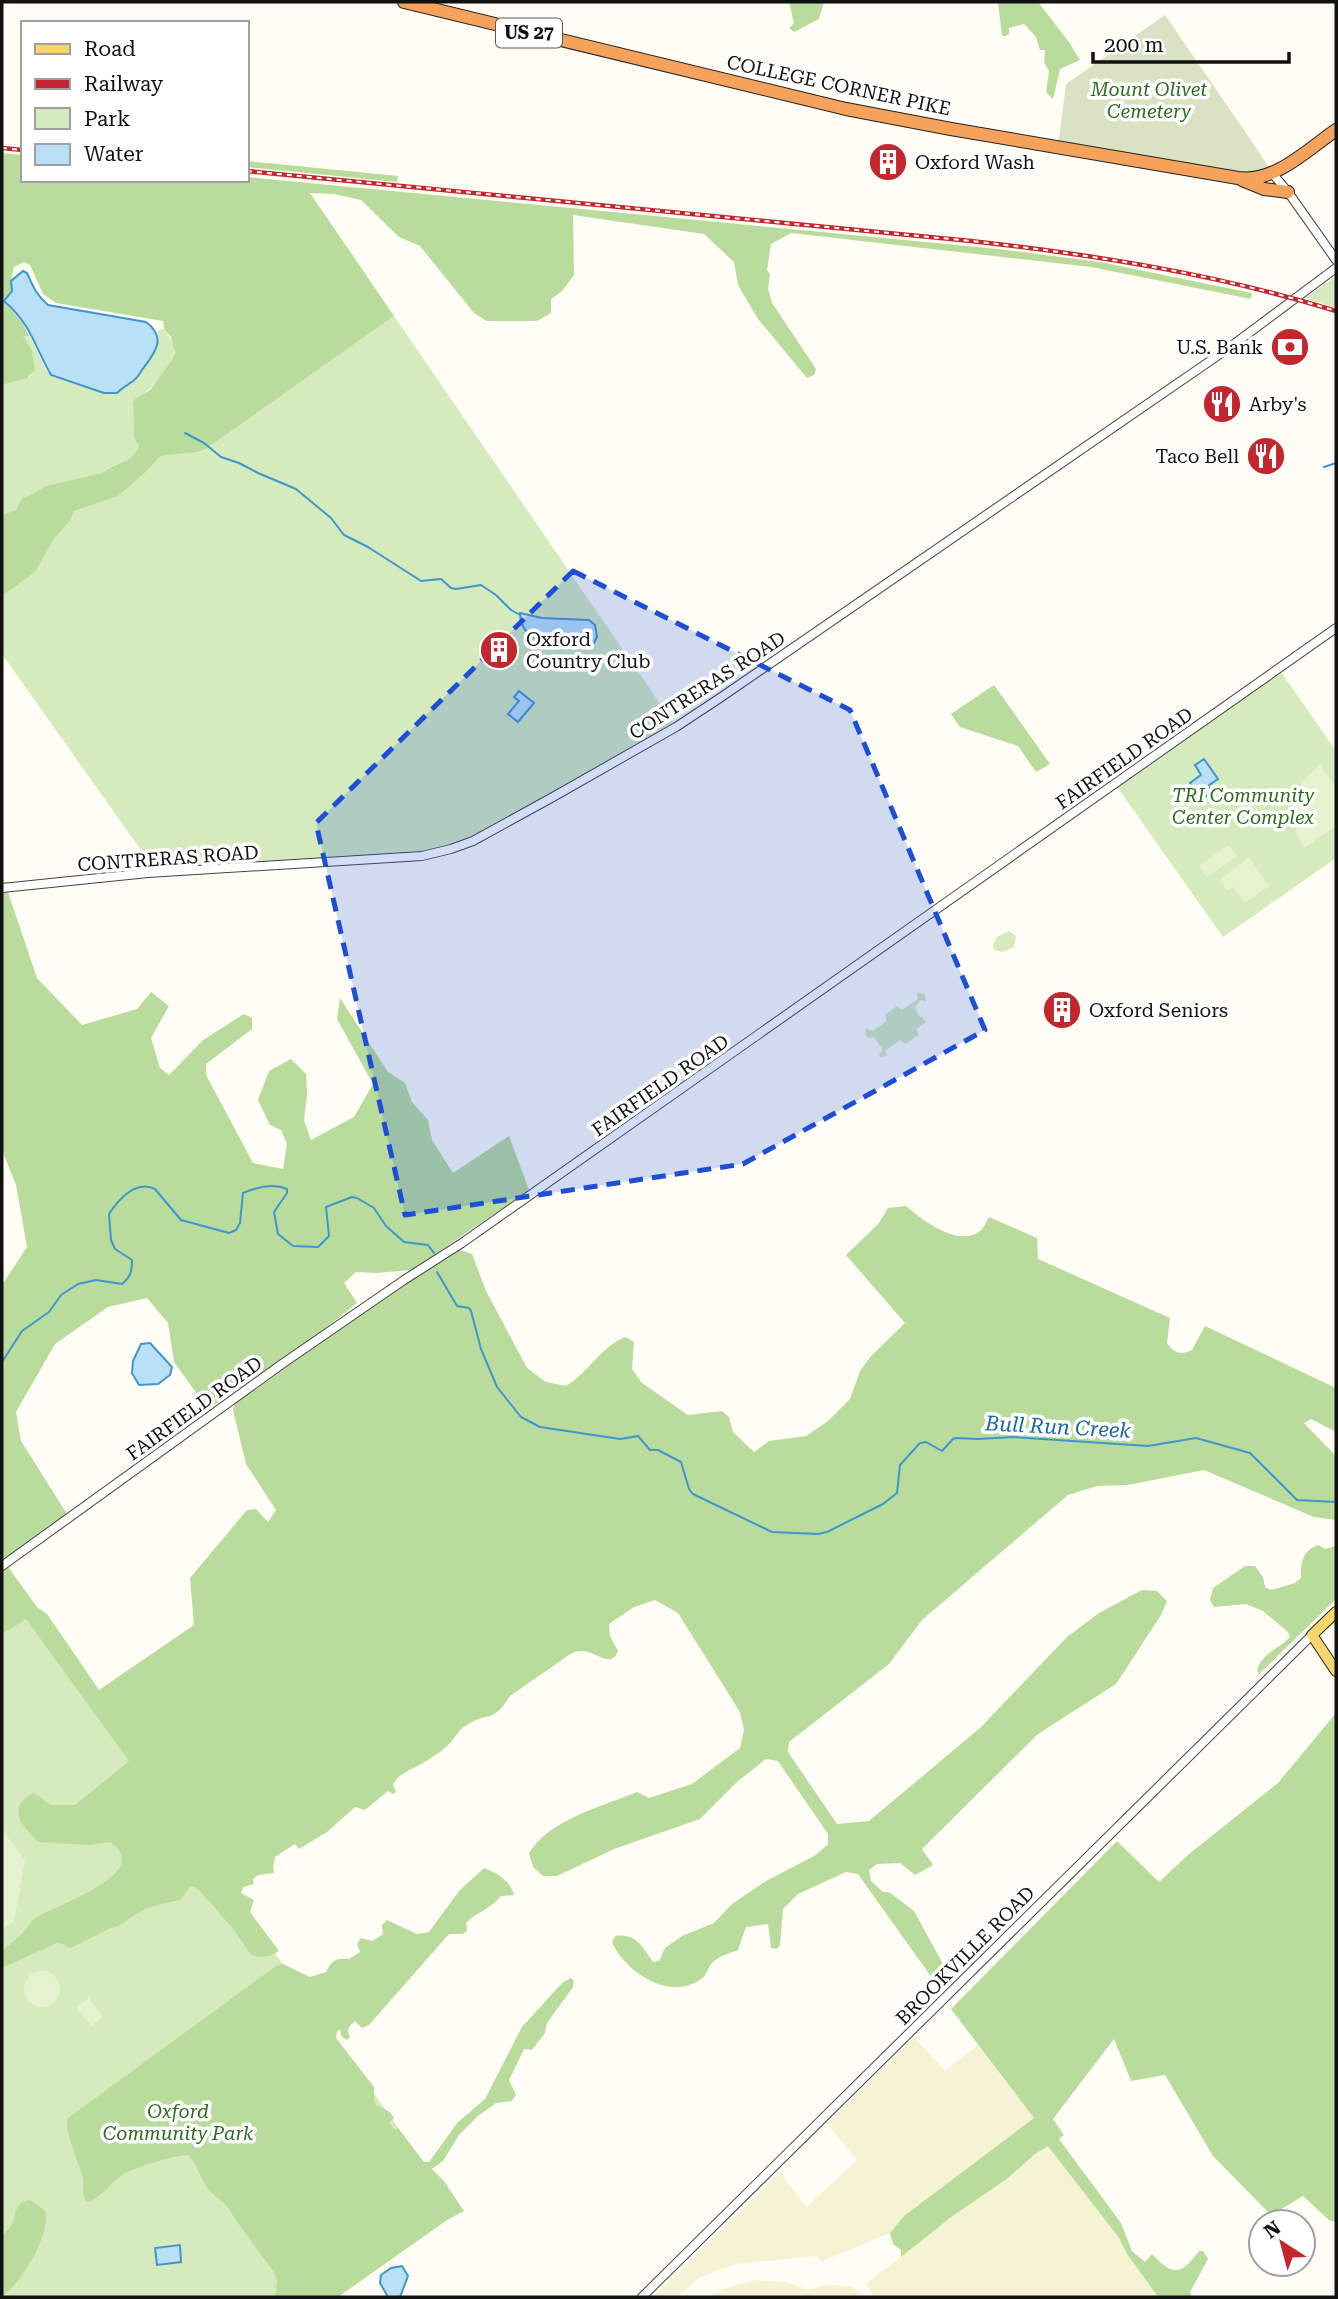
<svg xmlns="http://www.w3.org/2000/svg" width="1338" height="2299" viewBox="0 0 1338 2299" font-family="'Roboto Serif',serif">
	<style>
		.farmland { fill: #f6f3d4 }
		.green { fill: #d5ebbd }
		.forest { fill: #b9dc9c }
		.cemetery { fill: #d9e3c4 }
		.pitch { fill: #e6f2cf }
		.water { fill: #b9e0f7; stroke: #3f96cf; stroke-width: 2 }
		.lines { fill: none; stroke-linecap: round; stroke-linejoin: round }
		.stream { stroke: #3f96cf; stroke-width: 2 }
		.minor-casing { stroke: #444; stroke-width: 10 }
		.major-casing { stroke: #222; stroke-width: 12 }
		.highway-casing { stroke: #222; stroke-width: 14 }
		.minor { stroke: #fff; stroke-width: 8 }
		.major { stroke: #f9d66b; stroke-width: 10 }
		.highway { stroke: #f5a25d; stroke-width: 12 }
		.rail-casing { stroke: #c4262e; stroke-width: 4.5 }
		.rail { stroke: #fff; stroke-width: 2; stroke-dasharray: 5; stroke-linecap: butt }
		.marked { fill: #1d4ed8; fill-opacity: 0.2; stroke: #1d4ed8; stroke-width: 5; stroke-dasharray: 14 9; stroke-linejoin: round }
		.labels { text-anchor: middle; stroke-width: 7; stroke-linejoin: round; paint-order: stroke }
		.shield { fill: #fff; stroke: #585858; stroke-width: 2 }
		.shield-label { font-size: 18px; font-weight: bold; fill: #111 }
		.street-label { font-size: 19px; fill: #111; stroke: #fff }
		.park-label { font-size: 19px; font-style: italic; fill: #2f6b1f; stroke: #fff }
		.poi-label { font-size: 19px; fill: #111; stroke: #fff; text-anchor: start }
		.water-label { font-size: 21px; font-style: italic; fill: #1768a6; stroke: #fff }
	</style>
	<rect width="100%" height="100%" fill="#fffdf5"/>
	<!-- farmland -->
	<path class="farmland" d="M913 2038 916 2039 945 2071 978 2045 1034 2118 904 2216 890 2233 821 2262 817 2256 736 2264 700 2277 678 2297H653L780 2172 806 2207 857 2160 827 2124Z
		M1048 2145 1119 2238 1127 2254 1158 2297H874L866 2284 950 2218 1008 2178 1035 2154Z
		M755 2280 785 2282 808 2289 826 2285 851 2286 867 2297H709L725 2288Z"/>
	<!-- green -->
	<path class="green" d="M1336 276V308L1306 299 1308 296Z
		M394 316 674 724 463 842 425 852 155 870 2 654V596L35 571 54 539 70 521 74 511 118 495 147 471 158 457C175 452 190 456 206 449Z
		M164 329C168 336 174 341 174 349 175 367 146 393 133 402L134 438 139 446C134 462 114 462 102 473L45 486 31 495 23 497 17 510 2 515V385L31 376 23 336H29L31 338 45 369 51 375 119 391 123 386 131 383 158 339V330Z
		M1279 669 1336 751V858L1223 937 1115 784Z
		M1009 931 1016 936 1014 947 1003 952 994 950 993 945 997 937Z
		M917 992 925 995 926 1002 921 1000 915 1007 920 1017 922 1016 926 1022 916 1029 919 1035 905 1044 900 1040 885 1051 887 1056 881 1057 879 1054 883 1050 874 1037 868 1038 865 1034 866 1028 872 1031 887 1021 885 1015 897 1006 902 1010 918 999Z
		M2 1566 454 2207 328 2297H2Z"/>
	<!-- forest -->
	<path class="forest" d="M789 2H824L819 19 794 32 789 28 794 23Z
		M998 2H1038L1069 42 1080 60 1060 69 1053 99 1046 92 1049 71 1044 62 1045 50H1040L1036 37 1024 24 1009 28V34L1006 36H1002Z
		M2 153 23 155V180H247V177L998 249 1100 262 1252 293 1251 299 1091 267 791 233 771 244 767 270 770 274 768 289 772 303 816 369 814 375 807 378 758 319 738 285 734 262 704 234 573 215 574 275 562 291 551 299V313L537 321H487L474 313 420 246 399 237 361 200 334 194 310 193 394 316 206 449C190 456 175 452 159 457L147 471 118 496 74 511 70 521 54 539 35 572 2 596V515L16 510 23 497 31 495 45 486 102 473C114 463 134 462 139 446L134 438 133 402 136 398 150 390 172 360 175 352 171 337 164 329 163 321 56 303 43 294 30 265 24 262 14 267 11 281 12 291 4 301 22 322 29 336H23L32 351 35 370 27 378 2 385Z
		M247 161 398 176 397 182 247 167Z
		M994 685 1050 764 1036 772 1018 746 960 727 951 714Z
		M8 892 37 978 82 1025 137 1009 151 992 169 1006 151 1038 160 1068 169 1075 203 1040 244 1014 252 1018V1029L206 1064V1075L253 1163 283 1169 287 1144 281 1130 270 1125 258 1100 269 1071 291 1059 306 1074 307 1095 304 1120 311 1140 354 1117 373 1084 337 1019 340 998 388 1072 405 1083 412 1102 428 1120 432 1140 453 1173 509 1136 529 1190 412 1270 376 1273 356 1272 344 1283 357 1303 316 1336 208 1409 174 1362 168 1323 147 1298 108 1307 55 1344 16 1412 21 1441 67 1514 2 1562V1285L27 1247 16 1185 2 1150V893Z
		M906 1206C922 1220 958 1248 980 1231 984 1228 986 1222 989 1217L1037 1238 1038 1259 1170 1318 1167 1343C1175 1354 1180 1355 1192 1350L1205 1326 1336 1388V1432L1311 1419 1304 1423 1336 1456V1520L1314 1517 1204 1470 1128 1485 1097 1486 1068 1495 922 1620 889 1664 789 1742 788 1752 837 1824 869 1821 980 1728 1067 1637 1099 1613 1142 1590 1157 1591 1167 1601 1161 1615 1116 1684 1038 1734 922 1849 933 1865 915 1875 900 1863 877 1864 869 1870 871 1881 883 1892H889L914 1911 949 1975 948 1980 937 1985 858 1874 846 1872 798 1894 783 1909 780 1945 777 1949 771 1948 768 1924 746 1927 738 1950C730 1953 719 1956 713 1962 708 1966 707 1976 701 1979 670 2002 625 1972 612 1942L615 1936C636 1933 642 1946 653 1962L659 1961 665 1948 682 1936 714 1923 732 1904 766 1881 816 1855 828 1844V1834L778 1761 766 1759 737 1782 700 1819 614 1849 557 1876H543L533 1867 529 1853C550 1819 601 1807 637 1792L649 1798 692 1784 740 1748 744 1730 740 1712 678 1613 655 1600 634 1607 609 1624 610 1636 618 1651C610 1672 594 1646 575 1652 569 1654 562 1660 556 1664 541 1675 525 1685 510 1696 493 1724 488 1711 467 1725 458 1730 456 1737 449 1744 442 1752 432 1757 423 1763 412 1770 399 1772 393 1785L396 1792 393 1794 388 1791 365 1810 355 1807 327 1832 299 1849 295 1844 275 1857 273 1867 274 1873 258 1875 253 1879 254 1884 243 1887 241 1893 254 1900 250 1912 279 1951 270 1956 260 1957 251 1955 234 1930 200 1891 194 1887H190L180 1900C164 1903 150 1906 136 1914 127 1919 121 1927 111 1928L73 1947 69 1948 63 1944 57 1943 2 1968V1951C10 1944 19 1937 26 1929 27 1928 32 1921 33 1920 49 1907 158 1874 110 1842L90 1845 38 1842C23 1826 5 1809 33 1793L39 1796 50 1805H75L129 1761 26 1619 2 1634V1571L8 1567 37 1607 47 1614 99 1690 194 1625 190 1578 247 1510 256 1509 268 1522 276 1510 246 1464 233 1410 235 1402 431 1266 443 1261 460 1250 472 1254 486 1291 527 1368 546 1382 566 1386C588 1373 602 1345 626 1337L634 1342 632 1369 642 1383 688 1415 722 1411 729 1417 733 1432 754 1452 769 1441 806 1436 828 1421 850 1399 860 1371 871 1356 905 1323 846 1255 879 1223 888 1208Z
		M1318 1545 1325 1549 1336 1546V1599L1259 1674 1257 1670C1263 1652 1278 1650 1290 1637L1288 1632 1263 1611 1246 1604 1214 1607 1210 1600 1213 1588 1245 1566H1255L1263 1577 1265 1587 1271 1590 1295 1583 1301 1578C1301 1562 1302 1551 1318 1545Z
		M1336 1713V2222L1329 2220 1303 2196 1271 2215 1213 2156 1165 2075 1131 2081 1114 2039 1053 2119 1064 2135 1059 2139 1121 2223 1132 2251 1145 2262 1152 2254C1172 2275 1180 2277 1199 2251H1203L1208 2259 1190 2292 1192 2297H1158L1127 2254 1119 2238 1048 2146 1035 2154 1008 2178 950 2218 901 2257V2250L893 2244 890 2233 904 2216 1034 2118 951 2009 1117 1841 1159 1882 1189 1854 1278 1783Z
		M484 1868C497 1873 510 1880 514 1895L501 1896C491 1909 478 1911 466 1923L467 1931 462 1934H449L369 2025 362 2028 355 2021C349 2026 346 2029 350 2037L347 2040 341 2036 340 2029 337 2032 336 2038 374 2087V2101L376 2105 390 2112 394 2118 389 2122 395 2130 398 2128 424 2162H429L457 2123 485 2099 522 2027 563 1982 571 1978 574 1981 573 1987 547 2023 545 2033 532 2050 524 2049 509 2080 516 2095 512 2101 496 2103 478 2116 459 2135 443 2161 432 2169 444 2181 464 2211 447 2220 338 2297H275L277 2280 273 2271 233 2216C228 2203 218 2200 209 2190 200 2179 198 2165 188 2155 175 2155 135 2167 124 2174 111 2182 103 2196 89 2202L85 2200C82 2193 84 2186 83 2178 79 2162 63 2130 68 2118L276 1966 283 1964 310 1977 326 1972C332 1960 336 1958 349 1959L360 1952 357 1944 361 1938 373 1941 383 1934 382 1925 387 1920 417 1934 429 1932 459 1891Z
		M30 2200 43 2209 46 2213C48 2240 21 2282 2 2297V2235C5 2232 8 2230 11 2226 18 2216 11 2204 30 2200Z"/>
	<!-- cemetery -->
	<path class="cemetery" d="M1165 15 1259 152 1272 173 1264 176 1058 146 1066 84Z"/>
	<!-- pitch -->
	<path class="pitch" d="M1320 765 1336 788V826L1304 848C1287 820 1292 784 1320 765Z
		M1229 845 1237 856 1207 877 1199 866Z
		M1249 857 1269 886 1245 903 1233 887 1227 891 1220 880Z
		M2 1830 25 1860 14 1921 2 1930Z
		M24 1989a18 18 0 1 1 36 0a18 18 0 1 1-36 0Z
		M89 1998 103 2017 91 2026 77 2007Z"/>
	<!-- water -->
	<path class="water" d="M23 271 27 273C33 286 36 295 48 305L146 322C168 338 154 354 142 370 139 375 135 381 130 383 125 387 122 388 117 393H104L51 375C34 345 31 324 4 301L12 291 11 281Z
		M520 613 542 618 589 620 595 625 597 637 594 643C567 646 521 649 520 613Z
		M519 691 534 703 518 722 508 714 519 701 514 697Z
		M1204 759 1218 779 1208 786 1212 792 1202 799 1190 783 1201 775 1195 765Z
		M150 1343 172 1367 170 1375 158 1384 139 1385 132 1373 133 1361 141 1344Z
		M180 2245 181 2262 157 2265 155 2248Z
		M402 2266 408 2276 400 2297H388L380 2283 381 2275 391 2268Z"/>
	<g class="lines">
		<!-- stream -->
		<path class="stream" d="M185 433 204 443 221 457 239 463 258 473 296 489 331 518 344 535 368 547 421 581 441 579 451 588 456 589 481 585 496 595 511 610 520 615
			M1324 467 1336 463
			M437 1272 457 1306 469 1308 471 1311 481 1349 497 1387 521 1417 540 1427 620 1439 638 1436 650 1450H658L681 1462 689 1489 693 1494 772 1532 818 1534 827 1532 883 1504 897 1493 900 1465 920 1443 926 1442 942 1451 953 1439 956 1438 978 1439 1013 1437 1148 1446 1196 1438 1250 1453 1297 1500 1336 1502
			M2 1362 22 1331 49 1312 61 1295 78 1284 96 1280 122 1284C131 1277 132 1270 132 1260L115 1249 111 1240 109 1214C119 1199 136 1180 155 1189L181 1220 229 1233 236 1230 240 1223 243 1193C257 1187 273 1183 287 1189V1193L274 1212 278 1234 293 1246 318 1247 329 1236 326 1207 352 1197 357 1198 374 1208 386 1226 404 1242 428 1245 434 1253"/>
		<!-- minor casing -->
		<g class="minor-casing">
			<path id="minor" d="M1272 173 1288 192 1336 260
				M2 888 148 873 422 856 451 849 473 841 553 797 676 727 720 698 1226 350 1336 268
				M2 1566 282 1364 404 1280 462 1243 1336 628
				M642 2297 1312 1635"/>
		</g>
		<!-- major casing -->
		<g class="major-casing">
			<path id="major" d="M1336 1612 1312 1635 1336 1671"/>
		</g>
		<!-- highway casing -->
		<g class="highway-casing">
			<path id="highway" d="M404 2 846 109 951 129 1238 178C1275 183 1308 149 1336 130
				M1242 180 1264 189 1288 192"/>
		</g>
		<!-- minor -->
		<use href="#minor" class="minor"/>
		<!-- major -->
		<use href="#major" class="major"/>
		<!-- highway -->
		<use href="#highway" class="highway"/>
		<!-- rail casing -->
		<g class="rail-casing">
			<path id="rail" d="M2 148 23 150
				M247 171 971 241C1095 255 1217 274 1336 311"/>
		</g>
		<!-- rail -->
		<use href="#rail" class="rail"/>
	</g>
	<!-- marked area -->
	<path class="marked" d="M573 571 850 710 985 1030 743 1164 405 1215 316 823Z"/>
	<!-- icons -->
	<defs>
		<g id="building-disc" transform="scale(2.0125)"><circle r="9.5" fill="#c4262e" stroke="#fff"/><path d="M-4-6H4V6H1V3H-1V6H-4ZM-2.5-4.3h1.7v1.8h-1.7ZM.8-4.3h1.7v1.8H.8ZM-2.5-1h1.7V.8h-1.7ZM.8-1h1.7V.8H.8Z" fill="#fff"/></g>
		<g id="bank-disc" transform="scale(2.0125)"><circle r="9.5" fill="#c4262e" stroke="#fff"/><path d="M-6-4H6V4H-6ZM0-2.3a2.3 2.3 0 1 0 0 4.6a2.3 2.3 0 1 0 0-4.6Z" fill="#fff"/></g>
		<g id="restaurant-disc" transform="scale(2.0125)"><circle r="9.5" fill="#c4262e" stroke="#fff"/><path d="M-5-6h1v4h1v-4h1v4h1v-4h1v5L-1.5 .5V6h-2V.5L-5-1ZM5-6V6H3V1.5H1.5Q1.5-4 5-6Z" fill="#fff"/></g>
	</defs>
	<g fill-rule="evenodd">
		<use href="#building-disc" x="888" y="162"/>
		<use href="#bank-disc" x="1290" y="347"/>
		<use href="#restaurant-disc" x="1222" y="404"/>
		<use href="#restaurant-disc" x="1266" y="456"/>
		<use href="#building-disc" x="499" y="650"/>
		<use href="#building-disc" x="1062" y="1010"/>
	</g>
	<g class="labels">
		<!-- shield labels -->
		<rect class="shield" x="496" y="18.5" width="66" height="29" rx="5"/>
		<g class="shield-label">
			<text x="529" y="39">US 27</text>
		</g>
		<!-- street labels -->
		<g class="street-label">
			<text transform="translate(839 85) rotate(12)" y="7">COLLEGE CORNER PIKE</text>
			<text transform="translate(707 685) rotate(-33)" y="7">CONTRERAS ROAD</text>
			<text transform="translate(1124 758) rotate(-35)" y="7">FAIRFIELD ROAD</text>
			<text transform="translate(168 858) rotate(-4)" y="7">CONTRERAS ROAD</text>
			<text transform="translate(660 1085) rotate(-35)" y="7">FAIRFIELD ROAD</text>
			<text transform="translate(194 1408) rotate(-36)" y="7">FAIRFIELD ROAD</text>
			<text transform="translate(965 1955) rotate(-45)" y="7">BROOKVILLE ROAD</text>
		</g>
		<!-- park labels -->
		<g class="park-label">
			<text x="1149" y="96">Mount Olivet<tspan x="1149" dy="22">Cemetery</tspan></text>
			<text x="1243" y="802">TRI Community<tspan x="1243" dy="22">Center Complex</tspan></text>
			<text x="178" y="2118">Oxford<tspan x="178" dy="22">Community Park</tspan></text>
		</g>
		<!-- poi labels -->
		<g class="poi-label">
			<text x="915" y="169">Oxford Wash</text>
			<text x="1263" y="354" text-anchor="end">U.S. Bank</text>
			<text x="1249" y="411">Arby's</text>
			<text x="1239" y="463" text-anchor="end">Taco Bell</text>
			<text x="526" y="646">Oxford<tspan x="526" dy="22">Country Club</tspan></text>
			<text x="1089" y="1017">Oxford Seniors</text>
		</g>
		<!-- water labels -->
		<g class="water-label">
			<text transform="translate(1058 1427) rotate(3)" y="7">Bull Run Creek</text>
		</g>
	</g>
	<!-- border -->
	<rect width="1338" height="2299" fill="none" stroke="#111111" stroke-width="7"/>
	<!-- legend -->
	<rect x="21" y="21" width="228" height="161" fill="#ffffff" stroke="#a0a0a0" stroke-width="2"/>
	<rect x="35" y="44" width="35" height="10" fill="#f9d66b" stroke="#a0a0a0" stroke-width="2"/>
	<text x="84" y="56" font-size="21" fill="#111111">Road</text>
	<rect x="35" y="79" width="35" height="10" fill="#c4262e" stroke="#a0a0a0" stroke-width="2"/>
	<text x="84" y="91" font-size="21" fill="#111111">Railway</text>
	<rect x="35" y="108" width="35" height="21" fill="#d5ebbd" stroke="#a0a0a0" stroke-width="2"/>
	<text x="84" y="126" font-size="21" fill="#111111">Park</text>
	<rect x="35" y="144" width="35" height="21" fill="#b9e0f7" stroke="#a0a0a0" stroke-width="2"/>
	<text x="84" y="161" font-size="21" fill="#111111">Water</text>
	<!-- north arrow -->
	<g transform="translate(1282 2243) rotate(324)"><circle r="33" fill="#ffffff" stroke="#a0a0a0" stroke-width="2"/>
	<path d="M0-5L12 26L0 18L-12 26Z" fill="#c4262e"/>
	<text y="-10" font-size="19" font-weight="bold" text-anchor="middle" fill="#111111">N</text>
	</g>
	<!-- scale -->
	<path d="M1093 52v10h196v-10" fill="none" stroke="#111111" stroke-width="3.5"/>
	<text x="1104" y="52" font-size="21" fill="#111111" stroke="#ffffff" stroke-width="5" paint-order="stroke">200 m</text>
</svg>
